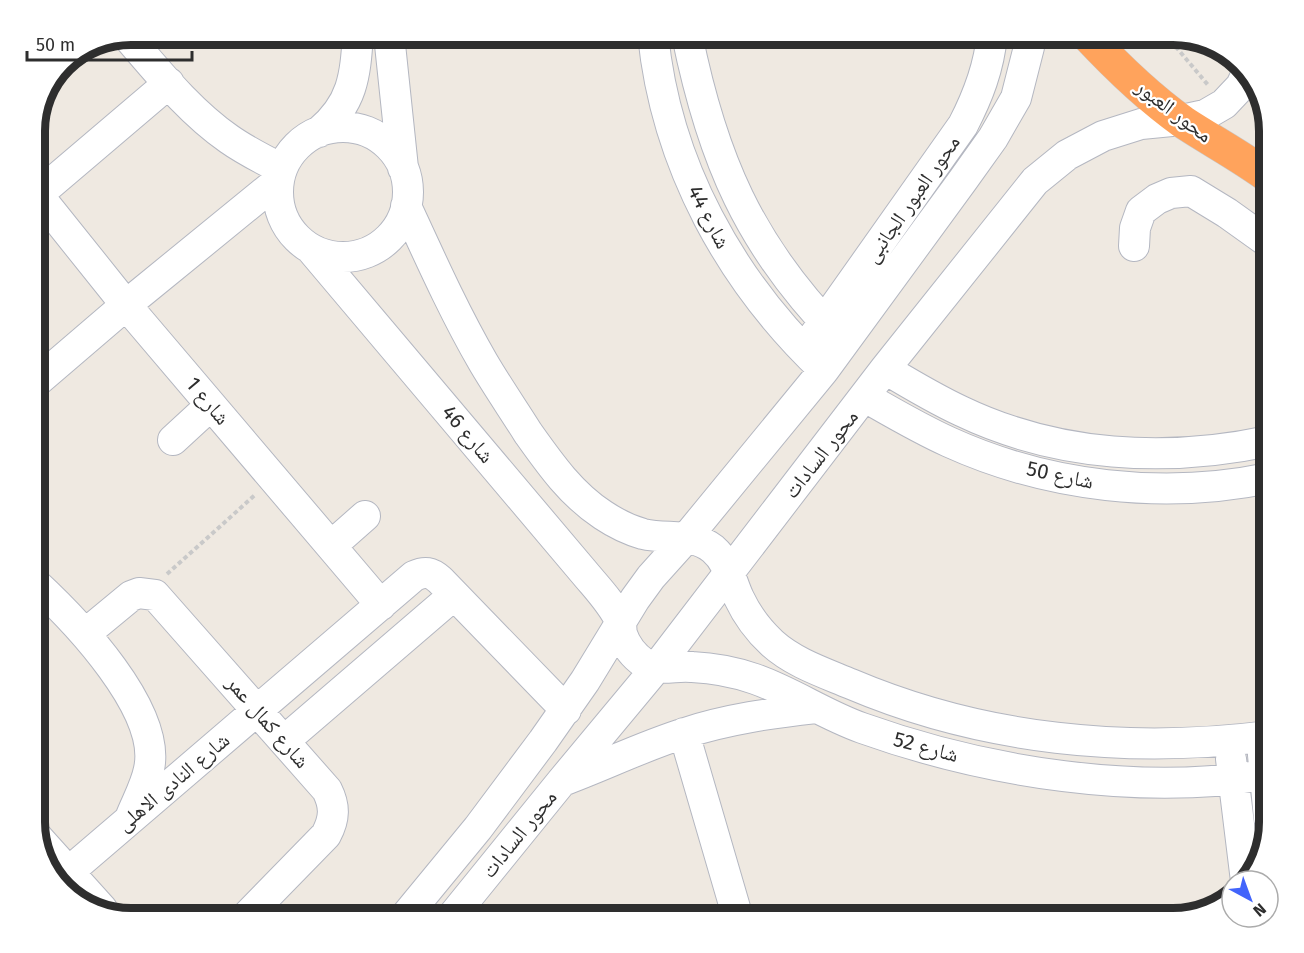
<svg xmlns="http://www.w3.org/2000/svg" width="1304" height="953" viewBox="0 0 1304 953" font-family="'Fira Sans','Noto Naskh Arabic',sans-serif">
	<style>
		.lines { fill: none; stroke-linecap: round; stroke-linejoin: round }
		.minor-casing { stroke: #b4b7c1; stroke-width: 32 }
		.highway-casing { stroke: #c9c9c9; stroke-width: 34 }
		.path { stroke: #c9c9c9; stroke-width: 4; stroke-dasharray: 4.5 3; stroke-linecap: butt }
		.minor { stroke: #fff; stroke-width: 30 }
		.highway { stroke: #ffa35c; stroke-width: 33 }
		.labels { text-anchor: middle; stroke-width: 4.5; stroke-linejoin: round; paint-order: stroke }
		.street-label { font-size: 21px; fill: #2e2e2e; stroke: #fff }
		.rim { fill: none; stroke: #2e2e2e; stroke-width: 8 }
	</style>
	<rect width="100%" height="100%" fill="#efe9e1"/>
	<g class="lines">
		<!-- minor casing -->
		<g class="minor-casing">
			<path id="minor" d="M389 35 403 168
				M653 35C666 164 730 281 824 370
				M687 35C712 158 749 245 838 336
				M127 36C158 72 190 112 229 139 246 151 264 160 282 169
				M278 192a65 65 0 1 1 130 0a65 65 0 1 1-130 0Z
				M319 132C353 103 355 77 358 35
				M38 195 126 305 381 605
				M35 197 169 83
				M406 206C430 258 454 312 483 362 497 386 513 409 528 433 550 464 571 494 603 515 615 523 629 530 643 534 668 540 692 532 713 549 729 563 731 581 739 598 747 615 759 631 772 643 794 663 825 673 851 684 983 740 1128 754 1269 736
				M1134 246 1135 228 1141 211 1157 199 1171 193 1191 191 1227 213 1269 243
				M311 249 588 577C599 590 613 605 620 621 622 625 621 630 622 634 626 646 634 656 644 663 659 672 676 665 692 667 714 668 735 672 755 679 792 692 825 715 862 728 985 772 1141 797 1269 774
				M804 350 963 125C978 96 989 68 992 35
				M885 369C910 384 935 399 961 411 1057 457 1167 463 1269 441
				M35 383 126 305 278 181
				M865 397C893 413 920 429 949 442 1048 487 1164 500 1269 478
				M173 440 211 405
				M331 546 365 516
				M35 583C75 620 162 710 149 769 146 785 137 801 131 816
				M85 634 131 596 139 593 155 595 327 790C335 806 335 818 326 835L245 918
				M684 733 738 918
				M284 741 454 595
				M1263 755 1269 818
				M1231 759 1246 881
				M562 781C603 766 643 746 685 733 728 719 772 713 816 708
				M38 838 102 909
				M58 881 414 576C425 571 431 572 440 580L566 710
				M404 918 478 828 543 741 585 681 635 599 651 577 687 537 824 370 963 180 993 138 1016 98 1029 47 1030 35
				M451 918 562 781 656 668 885 369 1035 181 1067 155 1103 136 1141 124 1182 120 1205 115 1224 104 1241 86 1247 73"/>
		</g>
		<!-- highway casing -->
		<g class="highway-casing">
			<path id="highway" d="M1087 35C1116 66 1148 97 1183 122 1212 141 1242 157 1269 177"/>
		</g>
		<!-- path -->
		<path class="path" d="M1166 35 1208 85
			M167 574 255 495"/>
		<!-- minor -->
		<use href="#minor" class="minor"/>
		<!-- highway -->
		<use href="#highway" class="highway"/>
	</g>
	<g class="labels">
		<!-- street labels -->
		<g class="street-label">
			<text transform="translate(1174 111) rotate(37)" y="7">محور العبور</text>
			<text transform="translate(912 199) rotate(-55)" y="7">محور العبور الجانبى</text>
			<text transform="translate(709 217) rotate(63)" y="7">شارع 44</text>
			<text transform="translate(208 401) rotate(50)" y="7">شارع 1</text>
			<text transform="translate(468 434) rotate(50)" y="7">شارع 46</text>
			<text transform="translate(821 454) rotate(-52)" y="7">محور السادات</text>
			<text transform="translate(1060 475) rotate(12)" y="7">شارع 50</text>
			<text transform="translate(268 722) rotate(49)" y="7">شارع كمال عمر</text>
			<text transform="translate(926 747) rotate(15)" y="7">شارع 52</text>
			<text transform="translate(173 782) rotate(-40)" y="7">شارع النادى الاهلى</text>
			<text transform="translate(519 834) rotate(-51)" y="7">محور السادات</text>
		</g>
	</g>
	<!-- crop -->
	<path d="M0 0H1304V953H0ZM131 45H1173A86 86 0 0 1 1259 131V822A86 86 0 0 1 1173 908H131A86 86 0 0 1 45 822V131A86 86 0 0 1 131 45Z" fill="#fff" fill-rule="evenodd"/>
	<path class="rim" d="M131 45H1173A86 86 0 0 1 1259 131V822A86 86 0 0 1 1173 908H131A86 86 0 0 1 45 822V131A86 86 0 0 1 131 45Z"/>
	<!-- north arrow -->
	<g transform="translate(1250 899) rotate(139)"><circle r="28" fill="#ffffff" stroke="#ababab" stroke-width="1.5"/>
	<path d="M0-4.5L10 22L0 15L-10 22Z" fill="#4264fb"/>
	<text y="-9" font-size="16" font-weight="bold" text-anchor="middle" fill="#2e2e2e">N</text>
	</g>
	<!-- scale -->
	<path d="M27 51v9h165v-9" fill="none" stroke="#2e2e2e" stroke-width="3"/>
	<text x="36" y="51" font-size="18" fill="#2e2e2e" stroke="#ffffff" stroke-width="4.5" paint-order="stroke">50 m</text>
</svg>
